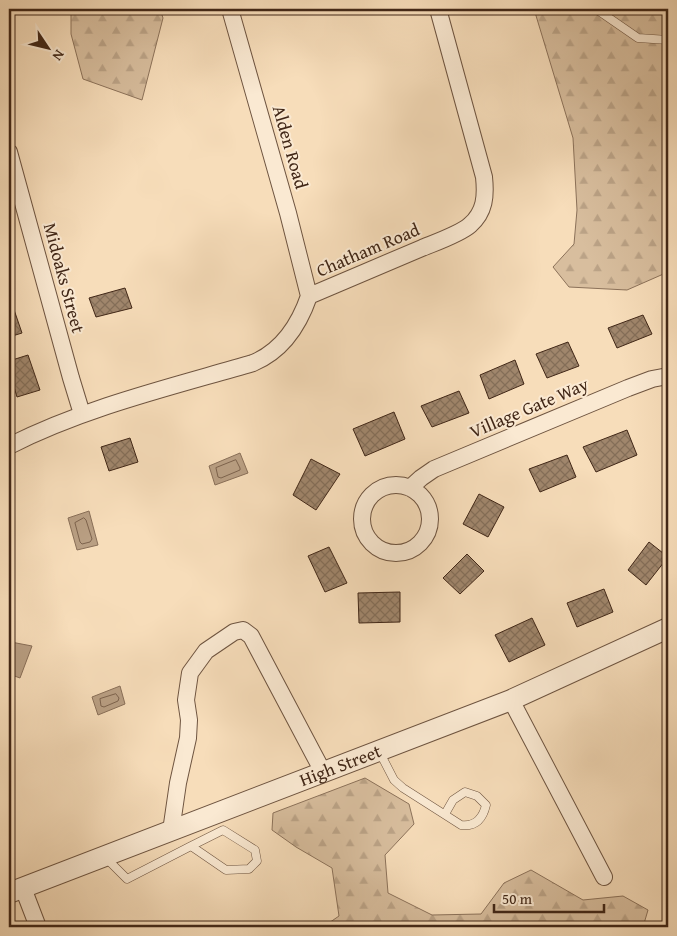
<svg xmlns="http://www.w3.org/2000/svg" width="677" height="936" viewBox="0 0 677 936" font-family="'Gentium Book Plus',serif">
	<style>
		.forest { fill: url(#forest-firs); stroke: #8c725a }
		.water { fill: #b99f83; stroke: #896f58 }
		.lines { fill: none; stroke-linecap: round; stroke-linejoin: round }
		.shore { stroke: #7d634d; stroke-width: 1 }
		.building { fill: url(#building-cross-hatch); stroke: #412717 }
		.service-casing { stroke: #6e5440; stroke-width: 9 }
		.minor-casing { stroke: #6e5440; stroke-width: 18 }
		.tertiary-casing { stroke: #6e5440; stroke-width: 22 }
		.service { stroke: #fae9d2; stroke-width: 8 }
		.minor { stroke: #fae9d2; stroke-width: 16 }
		.tertiary { stroke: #fae9d2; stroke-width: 20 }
		.labels { text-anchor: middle; stroke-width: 4; stroke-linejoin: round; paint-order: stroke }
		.street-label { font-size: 18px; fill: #412717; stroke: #fae9d2 }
	</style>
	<defs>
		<pattern id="forest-firs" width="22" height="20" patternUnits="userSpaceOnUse" patternTransform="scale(1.25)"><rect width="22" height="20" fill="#d8be9e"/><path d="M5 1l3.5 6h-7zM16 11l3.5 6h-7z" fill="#bba387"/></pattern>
		<pattern id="building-cross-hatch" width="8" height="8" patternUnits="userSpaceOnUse" patternTransform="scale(1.25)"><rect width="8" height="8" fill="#a0866c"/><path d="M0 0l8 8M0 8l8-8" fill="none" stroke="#846e58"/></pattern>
	</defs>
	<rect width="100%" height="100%" fill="#f7ddba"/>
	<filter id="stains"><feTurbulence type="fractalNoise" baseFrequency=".004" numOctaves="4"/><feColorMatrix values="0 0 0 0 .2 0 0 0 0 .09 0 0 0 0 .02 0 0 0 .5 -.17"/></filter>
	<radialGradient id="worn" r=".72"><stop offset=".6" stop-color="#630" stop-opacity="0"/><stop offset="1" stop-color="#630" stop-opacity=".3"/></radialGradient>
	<!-- forest -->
	<path class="forest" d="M71 9H160L163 18 142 100 83 79 71 34Z
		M534 9H668V272L627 290 569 287 553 267 574 244 577 210 573 138Z
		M365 778 409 804 414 824 385 855 388 893 432 915 481 914 504 883 531 870 583 900 623 896 648 910 643 927H323L339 916 332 868 296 847 272 830 273 813Z"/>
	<!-- water -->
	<path class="water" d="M240 453 248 473 215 485 209 466Z
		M89 511 98 545 77 550 68 518Z
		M11 642 32 646 20 678 9 674V649Z
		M120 686 125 704 98 715 92 697Z"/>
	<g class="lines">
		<!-- shore -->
		<path class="shore" d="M236 460 240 468V470L221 478 218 477 216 468Z
			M84 518 86 520 92 539 90 542 82 544 80 542 75 523Z
			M116 694 119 698 118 701 104 707 101 706 100 699Z"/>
	</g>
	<!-- building -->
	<path class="building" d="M125 288 132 308 96 317 89 298Z
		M11 301 22 333 9 337V302Z
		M643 315 652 334 617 348 608 328Z
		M568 342 579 366 547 378 536 354Z
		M28 355 40 390 17 397 9 370V361Z
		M515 360 524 384 489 399 480 375Z
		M459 391 469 413 432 427 421 406Z
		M394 412 405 439 365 456 353 429Z
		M627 430 637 455 596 472 583 447Z
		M130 438 138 462 109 471 101 447Z
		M567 455 576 477 540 492 529 469Z
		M311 459 340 474 316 510 293 495Z
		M479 494 504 507 488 537 463 524Z
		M649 542 668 557 646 585 628 570Z
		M329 547 347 583 325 592 308 556Z
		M467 554 484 571 460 594 443 578Z
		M604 589 613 612 577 627 567 603Z
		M400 592V622L359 623 358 593Z
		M532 618 545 645 509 662 495 635Z"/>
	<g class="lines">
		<!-- service casing -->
		<g class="service-casing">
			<path id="service" d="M596 9 638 38 668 40
				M379 751 394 780 403 788 461 825C476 827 483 818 486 805L477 796 465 792 453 800 445 814
				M223 830 255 850 257 861 249 869 226 870 191 846Z
				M106 858 127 879 191 846"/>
		</g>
		<!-- minor casing -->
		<g class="minor-casing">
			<path id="minor" d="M230 9 288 213 309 296
				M9 152 71 378 82 414
				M9 446C86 407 171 387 253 363 282 351 299 325 309 296 347 280 384 264 422 248 434 243 460 234 470 225 485 212 486 196 484 177L438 9
				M362 519a34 34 0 1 1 68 0a34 34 0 1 1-68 0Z
				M410 488 421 478 434 469 628 388 652 379 668 376
				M511 700 604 877
				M171 831 178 783 188 738 189 720 186 700 190 673 206 651 234 632 243 630 251 636 323 772
				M23 888 38 927"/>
		</g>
		<!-- tertiary casing -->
		<g class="tertiary-casing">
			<g id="tertiary">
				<path id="s1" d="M9 893 511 700 668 628"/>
			</g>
		</g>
		<!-- service -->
		<use href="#service" class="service"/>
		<!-- minor -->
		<use href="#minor" class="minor"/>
		<!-- tertiary -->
		<use href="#tertiary" class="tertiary"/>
	</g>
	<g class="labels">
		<!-- street labels -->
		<g class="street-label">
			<text transform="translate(290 147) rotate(74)" y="6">Alden Road</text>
			<text transform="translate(368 250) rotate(-23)" y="6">Chatham Road</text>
			<text transform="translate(64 278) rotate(75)" y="6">Midoaks Street</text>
			<text transform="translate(529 408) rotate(-23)" y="6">Village Gate Way</text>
			<text dy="6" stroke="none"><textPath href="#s1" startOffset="355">High Street</textPath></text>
		</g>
	</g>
	<!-- margin -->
	<rect width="677" height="936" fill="none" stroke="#f7ddba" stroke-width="30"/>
	<rect x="10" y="10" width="657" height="916" fill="none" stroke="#412717" stroke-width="2.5"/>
	<rect x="15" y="15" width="647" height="906" fill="none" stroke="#412717"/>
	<!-- north arrow -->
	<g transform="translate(48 48) rotate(125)" stroke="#fae9d2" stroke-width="4" paint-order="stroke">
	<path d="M0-4L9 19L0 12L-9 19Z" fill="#412717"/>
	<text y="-8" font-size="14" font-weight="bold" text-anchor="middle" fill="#412717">N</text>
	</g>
	<!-- scale -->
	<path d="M494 904v8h110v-8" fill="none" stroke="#412717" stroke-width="2.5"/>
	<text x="502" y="904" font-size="15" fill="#412717" stroke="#fae9d2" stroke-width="4" paint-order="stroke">50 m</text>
	<rect width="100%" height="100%" filter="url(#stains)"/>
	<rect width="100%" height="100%" fill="url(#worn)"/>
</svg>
